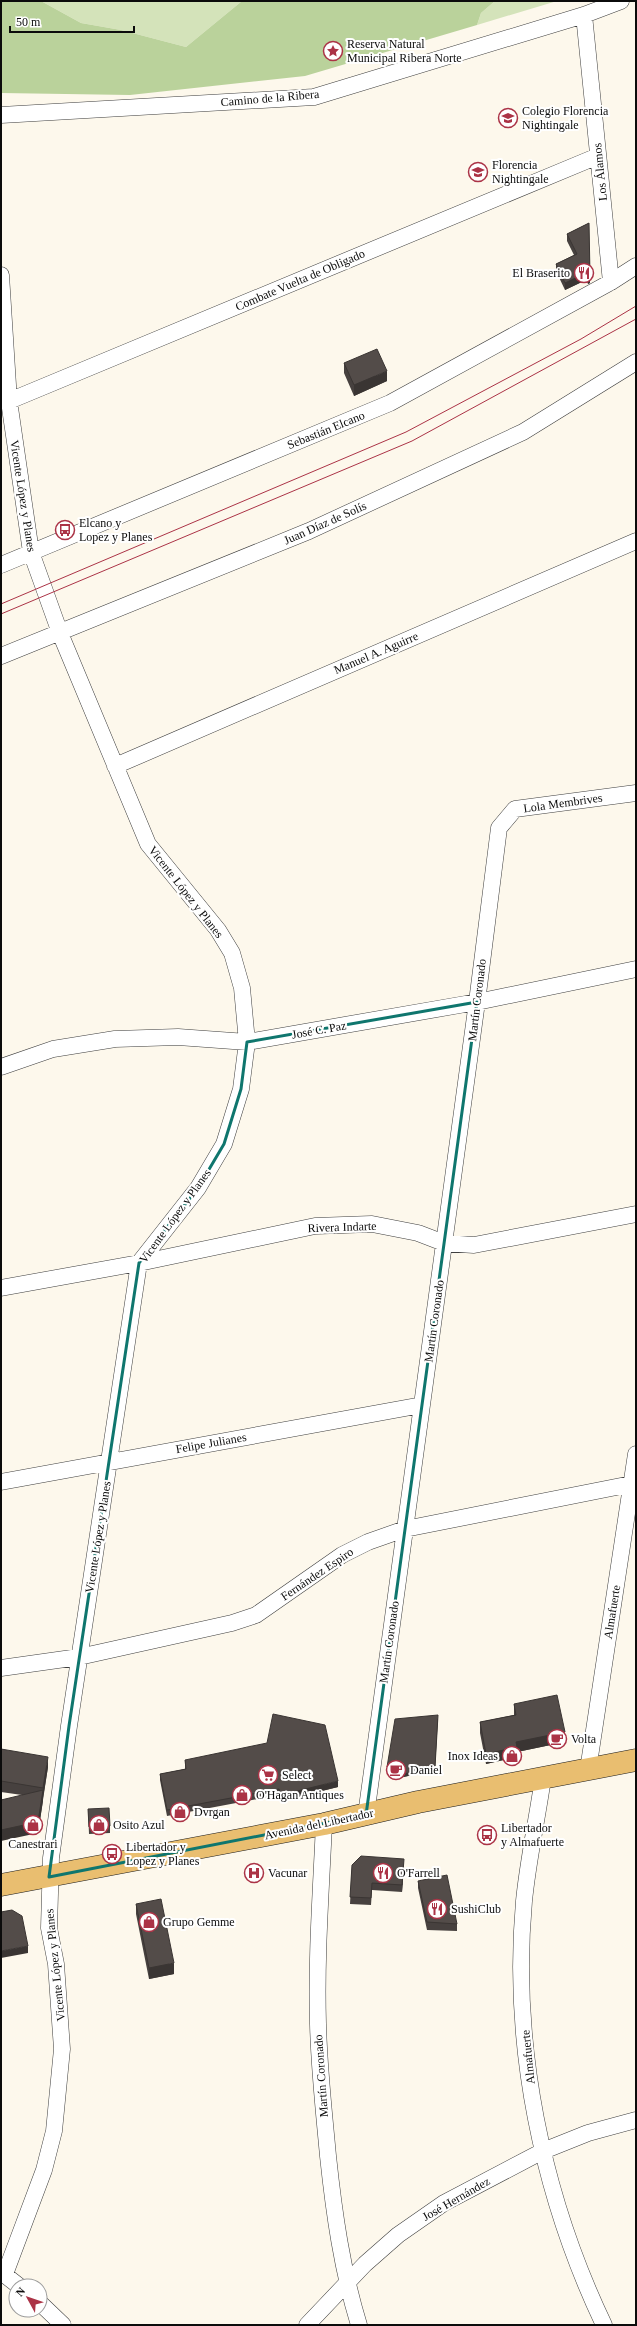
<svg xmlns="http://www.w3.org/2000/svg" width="637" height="2326" viewBox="0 0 637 2326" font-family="Georgia,serif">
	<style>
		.green { fill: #d4e3ba }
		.forest { fill: #bad29b }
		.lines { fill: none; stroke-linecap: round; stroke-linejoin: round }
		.street-casing { stroke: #3e3e3e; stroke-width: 17 }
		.primary-casing { stroke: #1c1c1c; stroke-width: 23 }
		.street { stroke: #fff; stroke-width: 16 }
		.primary { stroke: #e9be70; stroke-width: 22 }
		.tram { stroke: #ab3346; stroke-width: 1 }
		.wall { fill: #47413f }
		.shaded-wall { fill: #3a3533 }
		.building { fill: #534c49; stroke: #3a3533 }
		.marked { fill: none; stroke: #0f766e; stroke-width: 3; stroke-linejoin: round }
		.labels { text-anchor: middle; stroke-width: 4; stroke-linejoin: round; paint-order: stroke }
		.poi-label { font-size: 12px; fill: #0b0b0b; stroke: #fff; text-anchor: start }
		.street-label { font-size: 12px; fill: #0b0b0b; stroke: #fff }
	</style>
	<rect width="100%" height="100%" fill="#fdf8ec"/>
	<!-- green -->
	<path class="green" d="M41 1H242L186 47 121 30 81 23Z
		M495 1H557L477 25 481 13Z"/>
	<!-- forest -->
	<path class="forest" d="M1 1H41L81 23 121 30 186 47 242 1H495L481 13 477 25 305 76 130 95 1 93Z"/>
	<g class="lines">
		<!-- street casing -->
		<g class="street-casing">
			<path id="street" d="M584 15 611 282
				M1 115 314 97 584 15 621 1
				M1 275 9 401 31 552 60 633 148 844 218 930 232 953 242 988 247 1042 241 1089 224 1144 198 1188 139 1263 69 1726 51 1858 49 1928 56 1964 62 2049 54 2131 44 2170 5 2274
				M1 401H9L598 156
				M1 565 390 403 611 282 636 266
				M1 656 309 531 523 432 636 362
				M115 766 636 541
				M1 1067 53 1049 115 1039 178 1037 247 1042 477 1002 636 969
				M1 1288 139 1263 315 1226 372 1224 418 1233 444 1243 474 1245 636 1214
				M1 1482 422 1405
				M1 1668 79 1657 232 1623 256 1615 342 1555 368 1542 405 1529 636 1483
				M588 1770 636 1454
				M543 1778C537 1820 528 1860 524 1901 511 2045 542 2195 604 2325
				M366 1815 477 1002 499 828 515 809 636 793
				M324 1824C321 1891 316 1957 318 2024 319 2068 324 2112 328 2156 334 2213 342 2270 359 2325
				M1 2272 19 2286
				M40 2303 63 2325
				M307 2325 365 2264 398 2235 444 2203 543 2151 588 2133 636 2120"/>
		</g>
		<!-- primary casing -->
		<g class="primary-casing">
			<path id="primary" d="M1 1885 324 1824 418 1802 636 1760"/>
		</g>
		<!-- street -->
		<use href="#street" class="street"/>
		<!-- primary -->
		<use href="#primary" class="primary"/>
		<!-- tram -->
		<path class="tram" d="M1 604 406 432 581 339 636 306
			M1 614 412 441 636 319"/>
	</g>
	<!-- wall -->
	<path class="wall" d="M589 223 590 283 588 284 586 280 565 290 556 271V264L574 255 567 241V234Z
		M344 363 387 381 354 396 344 373Z
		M514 1704 565 1742 517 1752V1757L486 1764 480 1733V1722L514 1715Z
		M1 1749 48 1767 38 1833 22 1795 1 1792Z
		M185 1760 338 1787 281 1801 279 1795 167 1816 160 1780V1774L185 1769Z
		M387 1767 435 1770 399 1778 387 1770Z
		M88 1809 110 1826V1833L89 1834Z
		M352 1865 404 1867 402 1892 372 1890 371 1905 350 1904Z
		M418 1881 457 1924V1931L427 1930 418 1888Z
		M136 1904 174 1974 149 1979 136 1914Z"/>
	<!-- shaded-wall -->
	<path class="shaded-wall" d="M586 273V280L565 290V283Z
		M590 275V283L588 284V277Z
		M387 371V381L354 396V385Z
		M438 1718 435 1770 399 1778V1775Z
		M565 1732V1742L517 1752V1757L486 1764V1754L516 1742Z
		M48 1757V1767L43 1798V1788Z
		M338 1781V1787L281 1801V1795Z
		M43 1790V1801L38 1833 1 1841V1830Z
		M404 1859V1867L402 1892V1885Z
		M28 1946V1953L1 1958V1951Z
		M174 1963V1974L149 1979V1968Z"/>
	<!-- building -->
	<path class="building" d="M589 223 590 275 588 277 586 273 565 283 556 264 577 254 567 234Z
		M377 349 387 371 354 385 344 363Z
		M557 1695 565 1732 516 1742 517 1747 486 1754 480 1722 516 1715 514 1704Z
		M273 1714 325 1725 338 1781 281 1795 279 1789 167 1810 160 1774 186 1769 185 1760 267 1743Z
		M438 1715 435 1767 399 1775 387 1767 395 1719Z
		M1 1749 48 1757 43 1788 1 1781Z
		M43 1790 38 1822 1 1830V1800Z
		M109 1808 110 1826 89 1827 88 1809Z
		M361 1856 404 1859 402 1885 372 1883 371 1898 350 1897 352 1865Z
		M447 1875 457 1924 427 1922 418 1881Z
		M161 1899 174 1963 149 1968 136 1904Z
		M12 1910 22 1916 28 1946 1 1951V1912Z"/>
	<!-- marked area -->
	<path class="marked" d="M477 1002 366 1815 49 1877 69 1726 139 1263 198 1188 224 1144 241 1089 247 1042Z"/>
	<!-- icons -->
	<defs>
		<g id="sight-ring" transform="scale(1)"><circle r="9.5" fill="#fff" stroke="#ab3346" stroke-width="1.5"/><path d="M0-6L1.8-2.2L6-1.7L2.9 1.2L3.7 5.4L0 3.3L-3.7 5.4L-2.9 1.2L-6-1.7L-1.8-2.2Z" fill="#ab3346"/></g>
		<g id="school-ring" transform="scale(1)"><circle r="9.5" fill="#fff" stroke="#ab3346" stroke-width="1.5"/><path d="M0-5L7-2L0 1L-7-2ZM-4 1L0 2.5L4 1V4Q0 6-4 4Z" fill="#ab3346"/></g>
		<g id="restaurant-ring" transform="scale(1)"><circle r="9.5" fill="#fff" stroke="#ab3346" stroke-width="1.5"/><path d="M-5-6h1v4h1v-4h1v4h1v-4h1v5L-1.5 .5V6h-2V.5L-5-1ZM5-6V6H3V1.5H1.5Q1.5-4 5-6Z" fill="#ab3346"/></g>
		<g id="bus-ring" transform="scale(1)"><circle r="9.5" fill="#fff" stroke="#ab3346" stroke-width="1.5"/><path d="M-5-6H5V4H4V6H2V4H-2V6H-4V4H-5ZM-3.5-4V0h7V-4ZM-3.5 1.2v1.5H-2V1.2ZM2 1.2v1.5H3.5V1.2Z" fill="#ab3346"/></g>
		<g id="cafe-ring" transform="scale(1)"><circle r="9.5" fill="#fff" stroke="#ab3346" stroke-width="1.5"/><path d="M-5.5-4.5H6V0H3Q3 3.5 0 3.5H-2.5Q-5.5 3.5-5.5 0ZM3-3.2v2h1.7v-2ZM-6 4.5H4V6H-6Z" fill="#ab3346"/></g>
		<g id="shop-ring" transform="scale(1)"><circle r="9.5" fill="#fff" stroke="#ab3346" stroke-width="1.5"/><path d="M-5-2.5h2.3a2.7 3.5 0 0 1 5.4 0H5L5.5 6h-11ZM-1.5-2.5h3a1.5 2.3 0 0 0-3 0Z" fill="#ab3346"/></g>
		<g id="supermarket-ring" transform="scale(1)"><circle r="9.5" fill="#fff" stroke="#ab3346" stroke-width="1.5"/><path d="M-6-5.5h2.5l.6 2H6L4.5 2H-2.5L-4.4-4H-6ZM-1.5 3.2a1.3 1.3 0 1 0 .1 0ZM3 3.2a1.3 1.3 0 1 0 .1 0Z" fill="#ab3346"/></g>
		<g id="hospital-ring" transform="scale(1)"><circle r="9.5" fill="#fff" stroke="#ab3346" stroke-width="1.5"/><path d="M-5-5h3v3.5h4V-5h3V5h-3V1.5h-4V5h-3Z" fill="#ab3346"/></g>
	</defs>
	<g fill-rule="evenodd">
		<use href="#sight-ring" x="333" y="51"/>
		<use href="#school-ring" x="508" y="118"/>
		<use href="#school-ring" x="478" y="172"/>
		<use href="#restaurant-ring" x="584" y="273"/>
		<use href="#bus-ring" x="65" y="530"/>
		<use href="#cafe-ring" x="557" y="1739"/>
		<use href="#shop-ring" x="512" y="1756"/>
		<use href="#cafe-ring" x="396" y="1770"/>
		<use href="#supermarket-ring" x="268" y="1775"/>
		<use href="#shop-ring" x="242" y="1795"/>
		<use href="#shop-ring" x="180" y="1812"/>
		<use href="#shop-ring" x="33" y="1825"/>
		<use href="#shop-ring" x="99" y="1825"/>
		<use href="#bus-ring" x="487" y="1835"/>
		<use href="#bus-ring" x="112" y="1854"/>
		<use href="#hospital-ring" x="254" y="1873"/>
		<use href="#restaurant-ring" x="383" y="1873"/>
		<use href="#restaurant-ring" x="437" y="1909"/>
		<use href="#shop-ring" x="149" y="1922"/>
	</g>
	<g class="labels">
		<!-- poi labels -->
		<g class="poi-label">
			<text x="347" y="48">Reserva Natural<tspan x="347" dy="14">Municipal Ribera Norte</tspan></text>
			<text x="522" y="115">Colegio Florencia<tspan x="522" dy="14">Nightingale</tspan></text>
			<text x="492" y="169">Florencia<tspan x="492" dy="14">Nightingale</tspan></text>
			<text x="570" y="277" text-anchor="end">El Braserito</text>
			<text x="79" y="527">Elcano y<tspan x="79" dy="14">Lopez y Planes</tspan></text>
			<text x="571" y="1743">Volta</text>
			<text x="498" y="1760" text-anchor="end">Inox Ideas</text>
			<text x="410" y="1774">Daniel</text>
			<text x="282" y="1779">Select</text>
			<text x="256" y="1799">O'Hagan Antiques</text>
			<text x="194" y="1816">Dvrgan</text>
			<text x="113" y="1829">Osito Azul</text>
			<text x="501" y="1832">Libertador<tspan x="501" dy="14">y Almafuerte</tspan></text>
			<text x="33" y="1848" text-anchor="middle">Canestrari</text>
			<text x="126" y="1851">Libertador y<tspan x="126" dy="14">Lopez y Planes</tspan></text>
			<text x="268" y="1877">Vacunar</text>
			<text x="397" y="1877">O'Farrell</text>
			<text x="451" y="1913">SushiClub</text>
			<text x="163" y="1926">Grupo Gemme</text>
		</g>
		<!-- street labels -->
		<g class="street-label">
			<text transform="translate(270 98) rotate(-5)" y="4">Camino de la Ribera</text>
			<text transform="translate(600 172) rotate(-96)" y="4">Los Álamos</text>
			<text transform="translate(300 280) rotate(-23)" y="4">Combate Vuelta de Obligado</text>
			<text transform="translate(326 430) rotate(-22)" y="4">Sebastián Elcano</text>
			<text transform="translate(23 496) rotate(81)" y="4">Vicente López y Planes</text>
			<text transform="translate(325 523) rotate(-24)" y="4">Juan Díaz de Solís</text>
			<text transform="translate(376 653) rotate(-23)" y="4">Manuel A. Aguirre</text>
			<text transform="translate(563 803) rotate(-8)" y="4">Lola Membrives</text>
			<text transform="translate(186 892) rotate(52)" y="4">Vicente López y Planes</text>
			<text transform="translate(477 1000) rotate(-83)" y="4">Martín Coronado</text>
			<text transform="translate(319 1030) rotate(-10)" y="4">José C. Paz</text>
			<text transform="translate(175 1216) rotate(-54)" y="4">Vicente López y Planes</text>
			<text transform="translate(342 1227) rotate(-2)" y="4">Rivera Indarte</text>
			<text transform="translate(434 1321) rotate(-82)" y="4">Martín Coronado</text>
			<text transform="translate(211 1443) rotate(-10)" y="4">Felipe Julianes</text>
			<text transform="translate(98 1537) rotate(-81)" y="4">Vicente López y Planes</text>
			<text transform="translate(317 1574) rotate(-34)" y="4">Fernández Espiro</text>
			<text transform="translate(612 1612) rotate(-81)" y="4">Almafuerte</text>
			<text transform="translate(389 1642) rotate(-82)" y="4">Martín Coronado</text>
			<text transform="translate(319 1824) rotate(-12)" y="4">Avenida del Libertador</text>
			<text transform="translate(55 1965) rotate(-96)" y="4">Vicente López y Planes</text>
			<text transform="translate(528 2057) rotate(-96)" y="4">Almafuerte</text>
			<text transform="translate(321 2076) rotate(-94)" y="4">Martín Coronado</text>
			<text transform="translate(456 2199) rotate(-30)" y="4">José Hernández</text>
		</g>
	</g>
	<!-- border -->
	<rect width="637" height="2326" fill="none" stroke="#0b0b0b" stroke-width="4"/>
	<!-- north arrow -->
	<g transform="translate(28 2298) rotate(310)"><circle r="19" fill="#ffffff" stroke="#9d9d9d"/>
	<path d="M0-3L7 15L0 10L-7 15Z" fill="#ab3346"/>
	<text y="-6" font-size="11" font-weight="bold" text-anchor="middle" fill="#0b0b0b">N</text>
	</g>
	<!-- scale -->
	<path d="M10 26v6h124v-6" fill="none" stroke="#0b0b0b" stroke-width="2"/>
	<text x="16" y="26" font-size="12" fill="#0b0b0b" stroke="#ffffff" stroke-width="3" paint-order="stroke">50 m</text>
</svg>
